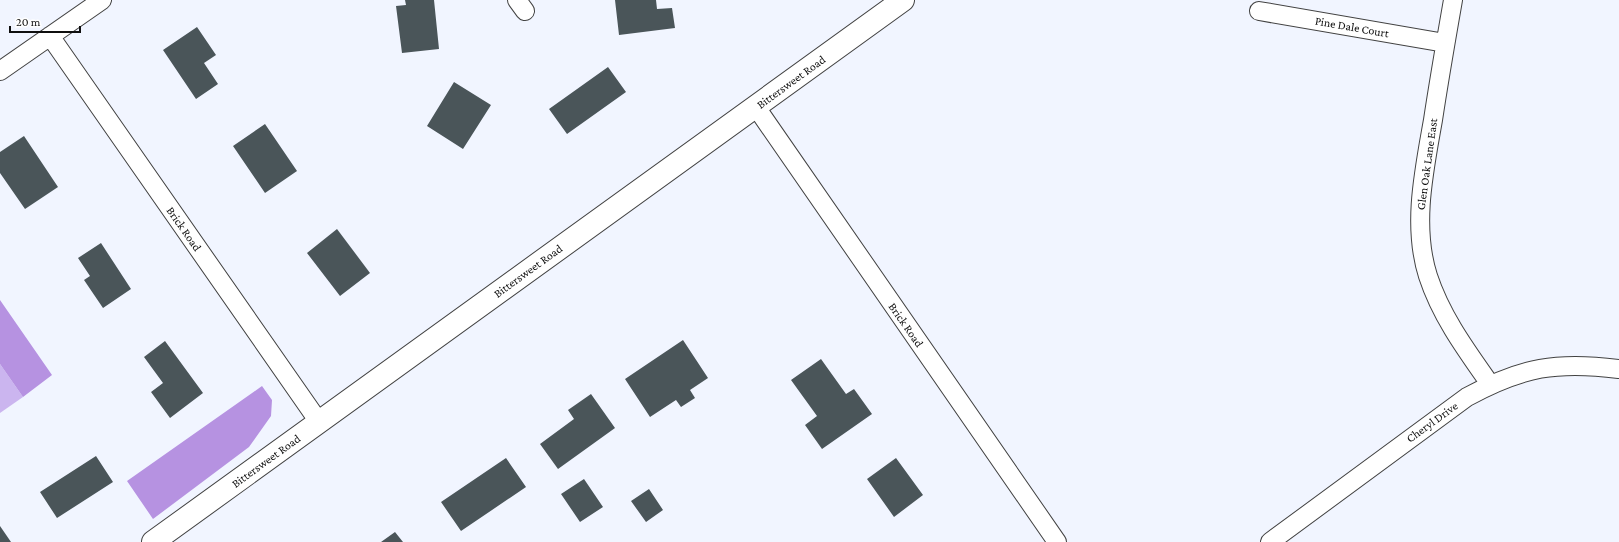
<svg xmlns="http://www.w3.org/2000/svg" width="1619" height="542" viewBox="0 0 1619 542" font-family="'Crimson Pro',serif">
	<style>
		.green { fill: #cbb5ef }
		.forest { fill: #b692e1 }
		.building { fill: #4a5559 }
		.lines { fill: none; stroke-linecap: round; stroke-linejoin: round }
		.minor-casing { stroke: #424242; stroke-width: 20 }
		.tertiary-casing { stroke: #424242; stroke-width: 24 }
		.minor { stroke: #fff; stroke-width: 18 }
		.tertiary { stroke: #fff; stroke-width: 22 }
		.labels { text-anchor: middle; stroke-width: 4; stroke-linejoin: round; paint-order: stroke }
		.street-label { font-size: 12px; fill: #0f0f0f; stroke: #fff }
	</style>
	<rect width="100%" height="100%" fill="#f1f5ff"/>
	<!-- green -->
	<path class="green" d="M0 364 23 397 0 413Z"/>
	<!-- forest -->
	<path class="forest" d="M0 300 52 375 23 397 0 364Z
		M262 386 272 400 271 416 249 447 153 519 127 481Z"/>
	<!-- building -->
	<path class="building" d="M405 0H434L439 49 402 53 396 6 406 5Z
		M615 0H656L657 9 672 8 675 28 619 35Z
		M197 27 216 55 204 63 218 84 196 99 163 50Z
		M608 67 626 92 567 134 549 109Z
		M454 82 491 105 463 149 427 126Z
		M265 124 297 171 265 193 233 146Z
		M24 136 58 187 25 209 0 173V152Z
		M337 229 370 273 340 296 307 253Z
		M101 243 131 289 103 308 84 280 90 276 78 258Z
		M683 340 708 378 690 390 695 398 681 407 676 400 650 417 625 379Z
		M165 341 203 393 170 418 151 392 163 383 144 357Z
		M821 359 846 394 854 389 872 414 822 449 805 425 817 416 791 380Z
		M591 394 615 428 558 469 540 444 574 419 568 410Z
		M96 456 113 482 57 518 40 492Z
		M506 458 526 487 461 531 441 502Z
		M896 458 923 495 894 517 867 479Z
		M584 479 603 507 580 522 561 494Z
		M649 489 663 510 646 522 631 501Z
		M0 526 11 542H0Z
		M395 532 403 542H381Z"/>
	<g class="lines">
		<!-- minor casing -->
		<g class="minor-casing">
			<path id="minor" d="M517 0 525 11
				M1453 0C1446 40 1439 80 1433 120 1424 171 1412 226 1428 276 1441 316 1466 350 1490 384
				M1259 11 1445 43
				M50 36 319 422
				M0 71 102 0
				M756 107 1057 542
				M1270 542 1467 397C1522 367 1557 361 1619 369"/>
		</g>
		<!-- tertiary casing -->
		<g class="tertiary-casing">
			<path id="tertiary" d="M153 542 903 0"/>
		</g>
		<!-- minor -->
		<use href="#minor" class="minor"/>
		<!-- tertiary -->
		<use href="#tertiary" class="tertiary"/>
	</g>
	<g class="labels">
		<!-- street labels -->
		<g class="street-label">
			<text transform="translate(1352 27) rotate(10)" y="4">Pine Dale Court</text>
			<text transform="translate(791 82) rotate(-36)" y="4">Bittersweet Road</text>
			<text transform="translate(1427 164) rotate(-82)" y="4">Glen Oak Lane East</text>
			<text transform="translate(184 229) rotate(55)" y="4">Brick Road</text>
			<text transform="translate(528 271) rotate(-36)" y="4">Bittersweet Road</text>
			<text transform="translate(906 325) rotate(55)" y="4">Brick Road</text>
			<text transform="translate(1432 422) rotate(-36)" y="4">Cheryl Drive</text>
			<text transform="translate(266 461) rotate(-36)" y="4">Bittersweet Road</text>
		</g>
	</g>
	<!-- scale -->
	<path d="M10 26v6h70v-6" fill="none" stroke="#0f0f0f" stroke-width="2"/>
	<text x="16" y="26" font-size="12" fill="#0f0f0f" stroke="#ffffff" stroke-width="3" paint-order="stroke">20 m</text>
</svg>
